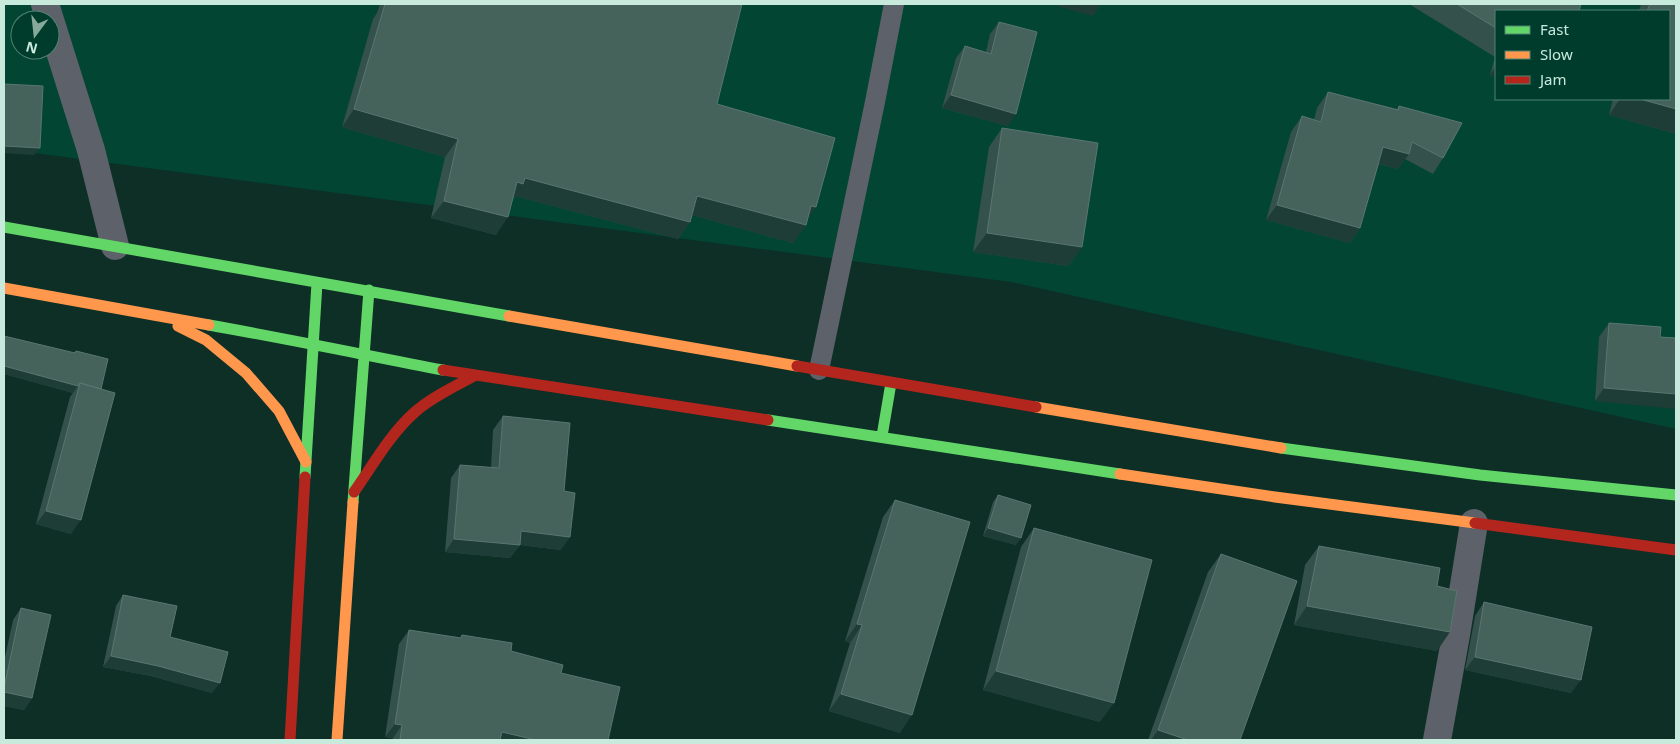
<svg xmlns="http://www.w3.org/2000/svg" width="1680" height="744" viewBox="0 0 1680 744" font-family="'Noto Sans',sans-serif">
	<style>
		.built { fill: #024533; fill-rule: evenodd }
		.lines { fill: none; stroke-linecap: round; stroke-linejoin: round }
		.lane { stroke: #5d6169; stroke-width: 20 }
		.street { stroke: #5d6169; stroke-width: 28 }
		.fast { stroke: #63d668; stroke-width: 11 }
		.slow { stroke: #ff974d; stroke-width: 11 }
		.jam { stroke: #b3261e; stroke-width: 11 }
		.wall { fill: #35514c }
		.shaded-wall { fill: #1e3d36 }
		.building { fill: #45625b; stroke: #597770 }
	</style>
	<rect width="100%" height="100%" fill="#0d2f26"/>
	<!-- built -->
	<path class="built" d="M4 4H1676V429L1011 282 4 149ZM1496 11H1669V99H1496ZM20 20H50V50H20Z"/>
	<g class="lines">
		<!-- lane -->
		<path class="lane" d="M819 370 875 102 894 4"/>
		<!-- street -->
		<path class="street" d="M45 4 91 150 115 246
			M1437 740 1456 635 1474 523"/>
		<!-- fast -->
		<path class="fast" d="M4 227 509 316
			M209 325C288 339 365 355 443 370
			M768 420 1120 474
			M882 436 891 383
			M1281 448 1480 475 1676 495
			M305 477 317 283
			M353 502 369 290"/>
		<!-- slow -->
		<path class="slow" d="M4 288 209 325
			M509 316 797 366
			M178 326 206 340 246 373 279 411 306 462
			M1036 407 1281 448
			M1120 474 1275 497 1475 523
			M337 740 353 502"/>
		<!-- jam -->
		<path class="jam" d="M797 366 1036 407
			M443 370 768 420
			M354 492C373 465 390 434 415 412 432 397 454 387 474 376
			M1475 523 1676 550
			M290 740 305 477"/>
	</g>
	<!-- wall -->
	<path class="wall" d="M380 4H742L717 104 807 221 806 225 793 243 692 215 690 222 678 239 515 196 496 235 431 218 445 157 342 127 373 19 377 13Z
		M1409 4H1581L1496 11V77L1490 75 1495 57Z
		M1641 4H1676V134L1609 115 1613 99H1669V11H1639Z
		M999 22 1008 126 942 108 956 58 965 46 986 52 990 34Z
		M1328 92 1397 109 1399 106 1443 158 1433 174 1405 159 1398 169 1379 164 1360 228 1350 243 1266 220 1291 132 1302 116 1314 120 1317 108Z
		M1002 128 1082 247 1068 266 973 252 989 147Z
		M1609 323 1661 327 1595 401 1599 337Z
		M76 351 101 389 71 534 36 524 70 397 73 393 4 374 75 352Z
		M503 416 564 491 561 550 520 545 510 558 445 552 451 478 460 465 491 468 493 430Z
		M998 495 1016 545 983 536 993 502Z
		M895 500 900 733 829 711 850 643 845 641 883 517Z
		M1034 528 1100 722 983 690 1021 547Z
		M1319 546 1437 586V651L1294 625 1305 565Z
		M1221 554 1240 740H1148L1208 572Z
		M123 595 170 637 212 693 151 676 103 667 116 606Z
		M1484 602 1571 693 1465 670 1475 616Z
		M21 608 32 698 24 710 4 706V662L13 620Z
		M409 630 460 638 462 635 511 651 561 673 608 740H392L393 738 385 737 399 644Z"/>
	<!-- shaded-wall -->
	<path class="shaded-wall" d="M1050 4H1101L1093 16Z
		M1496 66V77L1490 75Z
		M951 95 1016 114 1008 126 942 108Z
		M1620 99H1640L1676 109V134L1609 115Z
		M354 109 458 139 445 157 342 127Z
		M4 146 40 148 34 155 4 153Z
		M1383 147 1409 154 1398 169 1373 162Z
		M525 178 690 222 678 239 515 196 511 201 517 182Z
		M697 196 811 206 816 207 804 224 806 225 793 243 685 213Z
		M444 201 508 217 496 235 431 218Z
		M1277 205 1360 228 1350 243 1266 220Z
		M987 233 1082 247 1068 266 973 252Z
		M4 366 78 386 73 393 4 374Z
		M1604 388 1676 394V409L1595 401Z
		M46 511 81 520 71 534 36 524Z
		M988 528 1021 538 1016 545 983 536Z
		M521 531 570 537 561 550 520 545 510 558 445 552 454 539Z
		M1307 606 1450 632 1437 651 1294 625Z
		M857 624 862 625 850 643 845 641Z
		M111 656 158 666 220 683 212 693 151 676 103 667Z
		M1475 657 1581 680 1571 693 1465 670Z
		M996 671 1114 703 1100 722 983 690Z
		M4 692 32 698 24 710 4 706Z
		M841 694 912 715 900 733 829 711Z
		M395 724 402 725 393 738 385 737Z
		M1158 730 1188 740H1151Z
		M502 732 536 740H496Z"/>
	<!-- building -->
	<path class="building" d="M385 4H742L717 104 835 138 816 207 811 206 806 225 697 196 690 222 525 178 523 184 517 182 508 217 444 201 458 139 354 109Z
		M1457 4H1581L1579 11H1496V28Z
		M1650 4H1676V109L1640 99H1669V11H1647Z
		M999 22 1037 32 1016 114 951 95 965 46 991 54Z
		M4 84 43 86 40 148 4 146Z
		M1328 92 1398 110 1399 106 1462 123 1443 158 1412 142 1409 154 1383 147 1360 228 1277 205 1302 116 1321 122Z
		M1002 128 1098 143 1082 247 987 233Z
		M1609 323 1661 327 1660 337 1676 338V394L1604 388Z
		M4 336 75 353 76 351 108 359 101 389 80 383 78 386 4 366Z
		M80 383 115 393 81 520 46 511Z
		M503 416 570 423 564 491 575 493 570 537 521 531 520 545 454 539 460 465 499 468Z
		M998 495 1031 505 1021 538 988 528Z
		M895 500 970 522 912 715 841 694 862 625 857 624Z
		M1034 528 1152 560 1114 703 996 671Z
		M1319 546 1440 568 1437 586 1457 591 1450 632 1307 606Z
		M1221 554 1297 581 1240 740H1188L1158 730Z
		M123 595 177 606 170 637 228 652 220 683 158 666 111 656Z
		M1484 602 1592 627 1581 680 1475 657Z
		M21 608 51 615 32 698 4 692V688Z
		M409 630 461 638 462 635 512 643 511 651 563 665 561 673 620 687 608 740H536L502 732 500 740H400L402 725 395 724Z"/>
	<!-- border -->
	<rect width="1680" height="744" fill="none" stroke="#c8eadc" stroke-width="10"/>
	<!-- legend -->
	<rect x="1495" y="10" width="175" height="90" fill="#003c2c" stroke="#508272"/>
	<rect x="1505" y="26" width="25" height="8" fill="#63d668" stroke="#508272"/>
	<text x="1540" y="35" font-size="15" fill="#c8eadc">Fast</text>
	<rect x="1505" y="51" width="25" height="8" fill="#ff974d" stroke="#508272"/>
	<text x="1540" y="60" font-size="15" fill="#c8eadc">Slow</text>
	<rect x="1505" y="76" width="25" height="8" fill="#b3261e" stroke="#508272"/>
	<text x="1540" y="85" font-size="15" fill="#c8eadc">Jam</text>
	<!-- north arrow -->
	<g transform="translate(35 35) rotate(195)"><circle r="24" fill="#003c2c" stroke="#508272"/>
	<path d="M0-4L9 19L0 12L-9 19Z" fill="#87a99c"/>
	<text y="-8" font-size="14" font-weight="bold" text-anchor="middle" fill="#c8eadc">N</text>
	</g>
</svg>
